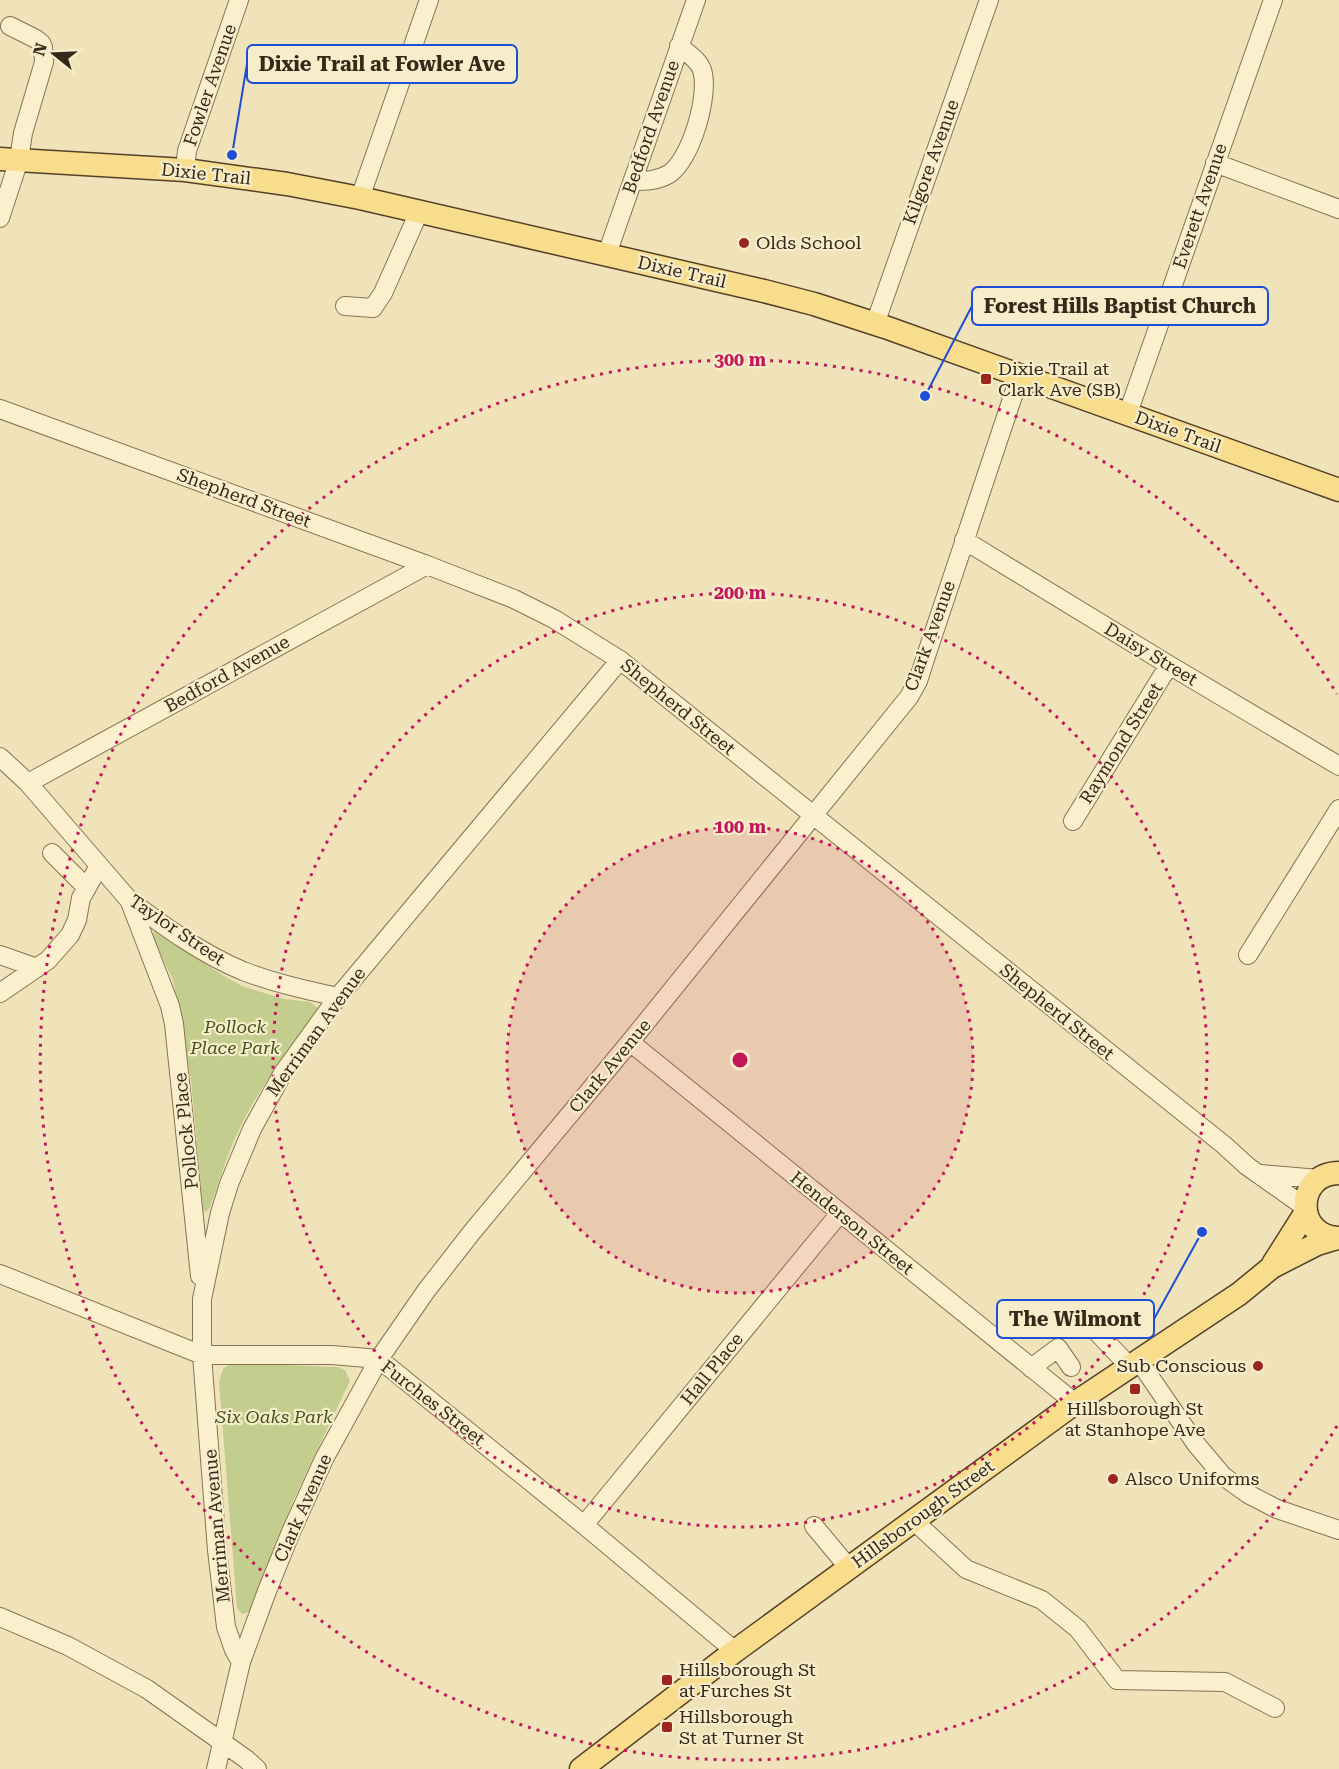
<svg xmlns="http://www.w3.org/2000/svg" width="1339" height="1769" viewBox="0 0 1339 1769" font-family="'Roboto Serif',serif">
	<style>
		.green { fill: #c3ce8e }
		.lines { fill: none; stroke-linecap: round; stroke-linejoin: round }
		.minor-casing { stroke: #887253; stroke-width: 20 }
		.major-casing { stroke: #554029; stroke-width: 25 }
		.minor { stroke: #fbf0cd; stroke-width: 18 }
		.major { stroke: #f8dd8d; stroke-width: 22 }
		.ring { fill: none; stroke: #c2185b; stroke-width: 3; stroke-dasharray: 3 6 }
		.poi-dot { fill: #9b2620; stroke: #f7edca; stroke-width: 2 }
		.labels { text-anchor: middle; stroke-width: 4.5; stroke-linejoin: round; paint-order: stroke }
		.street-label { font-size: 18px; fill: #36291a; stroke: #f7edca }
		.poi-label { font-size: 18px; fill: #36291a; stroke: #f7edca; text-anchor: start }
		.park-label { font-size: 18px; font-style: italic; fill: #43531f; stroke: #f7edca }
		.centre { fill: #c2185b; stroke: #f7edca; stroke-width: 3 }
		.ring-label { font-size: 18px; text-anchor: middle; font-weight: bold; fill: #c2185b; stroke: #f7edca; stroke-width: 4.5; stroke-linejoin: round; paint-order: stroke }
		.leader { fill: none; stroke: #1d4ed8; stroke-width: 2 }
		.callout-dot { fill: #1d4ed8; stroke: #f7edca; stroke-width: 2 }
		.callout { fill: #f7edca; stroke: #1d4ed8; stroke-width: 2 }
		.callout-label { font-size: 20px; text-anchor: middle; font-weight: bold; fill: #36291a }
	</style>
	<rect width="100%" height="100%" fill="#f0e3ba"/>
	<!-- green -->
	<path class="green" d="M154 931 224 976 242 986 284 999 310 1002 318 1008 317 1013C286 1051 259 1088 238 1132 226 1156 219 1184 209 1209L205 1213 203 1209 191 1081 181 1019 173 980 153 938Z
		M232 1363 337 1367 345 1370 350 1381 293 1501 252 1609 247 1613 242 1614 237 1608 219 1382 223 1369Z"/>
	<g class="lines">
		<!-- minor casing -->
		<g class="minor-casing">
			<path id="minor" d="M1215 163 1339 209
				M185 170 187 151 239 0
				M633 181C646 181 657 181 669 174 691 160 710 94 702 70 699 60 687 53 679 46
				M360 198 429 0
				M0 218 19 160 23 133 44 62 43 47 41 43 36 39 10 26
				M607 254 696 0
				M345 306 373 308 383 293 419 212
				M875 324 989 0
				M0 409 427 565 514 599 554 619 620 660 1224 1145 1247 1166 1305 1207
				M1128 413 1273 0
				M964 540 1169 665 1339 766
				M0 757 28 783 129 900C165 927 202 954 243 971 274 983 306 990 338 997
				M28 783 427 565
				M1073 821 1169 665
				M52 853 87 888
				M130 902 170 1006 174 1024 200 1276
				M0 955 37 968
				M1248 955 1339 809
				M0 993 48 960 70 935 77 920 81 898 99 866
				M630 1042 1075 1403
				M1261 1174 1319 1179
				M0 1274 202 1355H332L379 1359 584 1525 735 1651
				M1096 1331 1130 1367
				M1139 1361 1196 1444 1223 1476 1248 1494 1277 1509 1339 1530
				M1031 1368 1058 1348 1071 1367
				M914 1521 966 1569 1042 1600 1078 1629 1117 1680 1225 1682 1275 1708
				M584 1525 840 1213
				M814 1526 849 1568
				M0 1617 68 1646 147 1689 246 1759 257 1769
				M241 1662 234 1650 226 1627 217 1550 202 1355V1299L220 1213 229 1184 252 1129 283 1073 338 997 620 660
				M216 1769 241 1662 267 1591 291 1532 324 1459 379 1359 426 1291 472 1232 630 1042 909 697 918 681 927 653 1020 375"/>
		</g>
		<!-- major casing -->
		<g class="major-casing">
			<path id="major" d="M0 159 185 170 287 184 360 198 764 291 814 304 885 327 1339 490
				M1339 1173C1295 1173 1294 1237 1339 1238
				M1273 1264 1306 1212
				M581 1769 735 1651 1075 1403 1239 1294 1272 1267 1317 1244 1337 1238"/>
		</g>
		<!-- minor -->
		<use href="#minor" class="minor"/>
		<!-- major -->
		<use href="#major" class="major"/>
	</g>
	<!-- distance rings -->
	<circle cx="740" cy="1060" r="233" fill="#c2185b" fill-opacity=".12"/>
	<g class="ring">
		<circle cx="740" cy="1060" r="233"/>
		<circle cx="740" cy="1060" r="467"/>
		<path d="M1337 1426A700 700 0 1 1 1337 694"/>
	</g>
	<!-- markers -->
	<g class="poi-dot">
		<circle cx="744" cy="243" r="6"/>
		<rect x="980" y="373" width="12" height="12" rx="3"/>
		<circle cx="1258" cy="1366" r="6"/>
		<rect x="1129" y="1383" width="12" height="12" rx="3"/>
		<circle cx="1113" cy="1479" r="6"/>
		<rect x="661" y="1674" width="12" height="12" rx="3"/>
		<rect x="661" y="1721" width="12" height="12" rx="3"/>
	</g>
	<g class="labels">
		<!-- street labels -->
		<g class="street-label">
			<text transform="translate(210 85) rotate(-71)" y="6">Fowler Avenue</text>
			<text transform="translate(651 127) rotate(-71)" y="6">Bedford Avenue</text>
			<text transform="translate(931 162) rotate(-70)" y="6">Kilgore Avenue</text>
			<text transform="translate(206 174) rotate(6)" y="6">Dixie Trail</text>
			<text transform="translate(1200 206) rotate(-71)" y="6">Everett Avenue</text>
			<text transform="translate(682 272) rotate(13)" y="6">Dixie Trail</text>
			<text transform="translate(1178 432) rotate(20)" y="6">Dixie Trail</text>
			<text transform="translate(244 498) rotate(20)" y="6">Shepherd Street</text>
			<text transform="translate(930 636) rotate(-70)" y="6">Clark Avenue</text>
			<text transform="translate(1151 654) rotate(31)" y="6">Daisy Street</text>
			<text transform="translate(227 674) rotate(-29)" y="6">Bedford Avenue</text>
			<text transform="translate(678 707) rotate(39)" y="6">Shepherd Street</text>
			<text transform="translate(1121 743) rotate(-58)" y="6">Raymond Street</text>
			<text transform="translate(177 930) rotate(34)" y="6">Taylor Street</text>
			<text transform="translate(1057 1012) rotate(39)" y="6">Shepherd Street</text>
			<text transform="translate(316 1032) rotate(-54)" y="6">Merriman Avenue</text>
			<text transform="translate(610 1066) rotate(-50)" y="6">Clark Avenue</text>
			<text transform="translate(186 1131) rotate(-96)" y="6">Pollock Place</text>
			<text transform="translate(852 1223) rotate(39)" y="6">Henderson Street</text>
			<text transform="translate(712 1369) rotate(-51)" y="6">Hall Place</text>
			<text transform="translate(433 1403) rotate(38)" y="6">Furches Street</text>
			<text transform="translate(303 1508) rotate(-66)" y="6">Clark Avenue</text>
			<text transform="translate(923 1514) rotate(-36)" y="6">Hillsborough Street</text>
			<text transform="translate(217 1526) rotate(-95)" y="6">Merriman Avenue</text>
		</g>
		<!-- poi labels -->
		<g class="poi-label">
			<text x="756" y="249">Olds School</text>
			<text x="998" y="375">Dixie Trail at<tspan x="998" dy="21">Clark Ave (SB)</tspan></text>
			<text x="1246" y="1372" text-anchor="end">Sub Conscious</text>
			<text x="1135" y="1415" text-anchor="middle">Hillsborough St<tspan x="1135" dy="21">at Stanhope Ave</tspan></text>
			<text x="1125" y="1485">Alsco Uniforms</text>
			<text x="679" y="1676">Hillsborough St<tspan x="679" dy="21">at Furches St</tspan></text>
			<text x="679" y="1723">Hillsborough<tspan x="679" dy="21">St at Turner St</tspan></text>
		</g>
		<!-- park labels -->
		<g class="park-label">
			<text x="235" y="1033">Pollock<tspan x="235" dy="21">Place Park</tspan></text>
			<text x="274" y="1423">Six Oaks Park</text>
		</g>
	</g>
	<circle cx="740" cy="1060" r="9" class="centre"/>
	<g class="ring-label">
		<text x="740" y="366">300 m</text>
		<text x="740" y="599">200 m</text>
		<text x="740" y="833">100 m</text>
	</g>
	<!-- callouts -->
	<path class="leader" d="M232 155L247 64M925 396L972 306M1202 1232L1154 1319"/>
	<g class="callout-dot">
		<circle cx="232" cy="155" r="6"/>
		<circle cx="925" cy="396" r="6"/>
		<circle cx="1202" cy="1232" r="6"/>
	</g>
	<g class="callout">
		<rect x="247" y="45" width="270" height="38" rx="6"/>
		<rect x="972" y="287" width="296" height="38" rx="6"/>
		<rect x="997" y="1300" width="157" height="38" rx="6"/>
	</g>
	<g class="callout-label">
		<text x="382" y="71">Dixie Trail at Fowler Ave</text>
		<text x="1120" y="313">Forest Hills Baptist Church</text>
		<text x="1075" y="1326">The Wilmont</text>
	</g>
	<!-- north arrow -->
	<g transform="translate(54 54) rotate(288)" stroke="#f7edca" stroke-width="4.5" paint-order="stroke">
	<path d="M0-4.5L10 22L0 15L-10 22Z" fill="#36291a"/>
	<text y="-9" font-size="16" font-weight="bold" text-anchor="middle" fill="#36291a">N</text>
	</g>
</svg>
